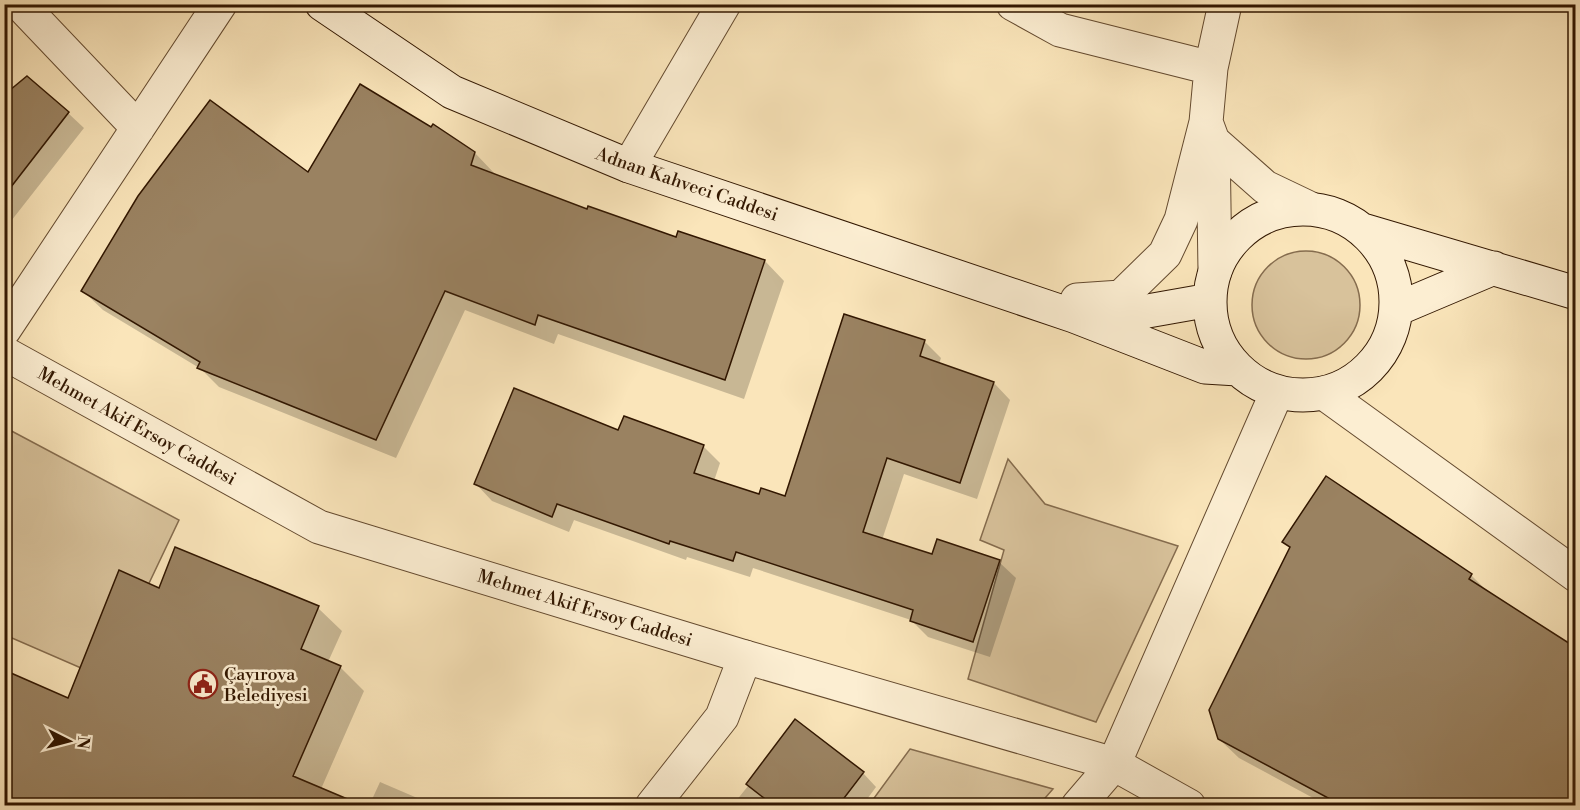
<svg xmlns="http://www.w3.org/2000/svg" width="1580" height="810" viewBox="0 0 1580 810" font-family="'Libre Bodoni',serif">
	<style>
		.green { fill: #d8c29b; stroke: #856c4e; stroke-width: 1.5 }
		.shadow { fill: #0003 }
		.building { fill: #9a8261; stroke: #321701; stroke-width: 1.5 }
		.lines { fill: none; stroke-linecap: round; stroke-linejoin: round }
		.minor-casing { stroke: #644a2f; stroke-width: 35 }
		.tertiary-casing { stroke: #644a2f; stroke-width: 35 }
		.secondary-casing { stroke: #321701; stroke-width: 35 }
		.minor { stroke: #fceed2; stroke-width: 33 }
		.tertiary { stroke: #fceed2; stroke-width: 33 }
		.secondary { stroke: #fceed2; stroke-width: 33 }
		.labels { text-anchor: middle; stroke-width: 5; stroke-linejoin: round; paint-order: stroke }
		.street-label { font-size: 18px; fill: #321701; stroke: #fceed2 }
		.poi-label { font-size: 18px; fill: #321701; stroke: #fceed2; text-anchor: start }
	</style>
	<rect width="100%" height="100%" fill="#fae5ba"/>
	<filter id="stains"><feTurbulence type="fractalNoise" baseFrequency=".00333" numOctaves="4"/><feColorMatrix values="0 0 0 0 .2 0 0 0 0 .09 0 0 0 0 .02 0 0 0 .5 -.17"/></filter>
	<radialGradient id="worn" r=".72"><stop offset=".6" stop-color="#630" stop-opacity="0"/><stop offset="1" stop-color="#630" stop-opacity=".3"/></radialGradient>
	<!-- green -->
	<path class="green" d="M1252 305a54 54 0 1 1 108 0a54 54 0 1 1-108 0Z
		M4 427 179 520 104 678 5 635Z
		M1008 459 1045 504 1178 546 1096 722 968 679 1004 550 980 540Z
		M910 749 1053 789 1039 805H869Z"/>
	<!-- shadow -->
	<path class="shadow" d="M4 97 68 113 84 128 4 230Z
		M475 153 494 173V176L587 211 677 239 679 232 765 261 784 281 744 399 558 334 554 344 465 310 396 458 219 387 201 369 103 310 83 291 309 174Z
		M924 341 941 358 939 364 994 383 1010 400 977 499 904 474 882 540 933 556 938 541 999 562 1016 578 990 657 928 637 911 620 753 568 750 577 687 557 686 560 574 520 569 532 492 501 476 484 619 432 703 446 720 463 714 481 760 496 786 498Z
		M1326 478 1471 575 1490 594 1576 648V806H1328L1239 758 1219 739 1291 548 1284 541Z
		M160 590 318 608 342 631 328 662 340 667 364 691 321 789 69 700Z
		M863 773 876 787 862 806H732L748 786Z
		M380 782 436 806H369Z"/>
	<!-- building -->
	<path class="building" d="M27 76 69 112 4 196V95Z
		M360 84 431 127 433 124 475 152 471 165 587 209 588 206 676 237 678 231 765 260 725 380 538 315 535 325 445 291 376 440 197 368 200 362 81 291 138 196 210 100 308 172Z
		M844 314 925 340 920 356 994 382 960 483 887 458 863 532 932 554 937 539 1000 560 973 642 910 621 913 610 736 552 733 561 670 541 669 544 557 504 552 517 474 484 514 388 618 430 624 416 704 445 694 473 759 494 761 488 785 496Z
		M1326 476 1472 574 1469 579 1575 647V806H1343L1218 739 1209 710 1290 547 1282 542Z
		M175 547 319 606 301 649 341 666 293 776 364 806H4V670L68 698 119 570 159 588Z
		M795 719 864 772 838 806H774L746 784Z"/>
	<g class="lines">
		<!-- minor casing -->
		<g class="minor-casing">
			<path id="minor" d="M20 4 138 128
				M1013 4 1060 30 1211 68
				M1213 141 1265 187 1309 208
				M629 166 724 4
				M1215 271 1213 141 1206 122 1211 68 1225 4
				M1077 300 1121 297 1165 254 1181 220 1206 122
				M4 330 220 4
				M1324 393 1576 575
				M652 806 722 717 745 657"/>
		</g>
		<!-- tertiary casing -->
		<g class="tertiary-casing">
			<path id="tertiary" d="M4 353 319 527 745 657 1114 764 1189 806
				M1078 806 1114 764 1277 392"/>
		</g>
		<!-- secondary casing -->
		<g class="secondary-casing">
			<path id="secondary" d="M322 4 452 92 629 166 1074 316 1205 367 1238 369
				M1210 302a93 93 0 1 1 186 0a93 93 0 1 1-186 0Z
				M1363 230 1576 293
				M1397 309 1494 268
				M1085 315 1142 312 1210 300"/>
		</g>
		<!-- minor -->
		<use href="#minor" class="minor"/>
		<!-- tertiary -->
		<use href="#tertiary" class="tertiary"/>
		<!-- secondary -->
		<use href="#secondary" class="secondary"/>
	</g>
	<!-- icons -->
	<defs>
		<g id="civic-ring" transform="scale(1.5)"><circle r="9.5" fill="#fceed2" stroke="#8f2418" stroke-width="1.5"/><path d="M-.6-6.5H3V-4.5H.6V-3L4-1V1h2V6H-6V1h2V-1L-.6-3ZM-1.2 2.5V6h2.4V2.5Z" fill="#8f2418"/></g>
	</defs>
	<g fill-rule="evenodd">
		<use href="#civic-ring" x="203" y="684"/>
	</g>
	<g class="labels">
		<!-- street labels -->
		<g class="street-label">
			<text transform="translate(687 184) rotate(19)" y="6">Adnan Kahveci Caddesi</text>
			<text transform="translate(137 426) rotate(29)" y="6">Mehmet Akif Ersoy Caddesi</text>
			<text transform="translate(585 608) rotate(17)" y="6">Mehmet Akif Ersoy Caddesi</text>
		</g>
		<!-- poi labels -->
		<g class="poi-label">
			<text x="224" y="680">Çayırova<tspan x="224" dy="21">Belediyesi</tspan></text>
		</g>
	</g>
	<!-- margin -->
	<rect width="1580" height="810" fill="none" stroke="#fae5ba" stroke-width="24"/>
	<rect x="6" y="6" width="1568" height="798" fill="none" stroke="#321701" stroke-width="3"/>
	<rect x="12" y="12" width="1556" height="786" fill="none" stroke="#321701" stroke-width="1.5"/>
	<!-- north arrow -->
	<g transform="translate(69 741) rotate(96)" stroke="#fceed2" stroke-width="4.5" paint-order="stroke">
	<path d="M0-4.5L10 22L0 15L-10 22Z" fill="#321701"/>
	<text y="-9" font-size="16" font-weight="bold" text-anchor="middle" fill="#321701">N</text>
	</g>
	<rect width="100%" height="100%" filter="url(#stains)"/>
	<rect width="100%" height="100%" fill="url(#worn)"/>
</svg>
